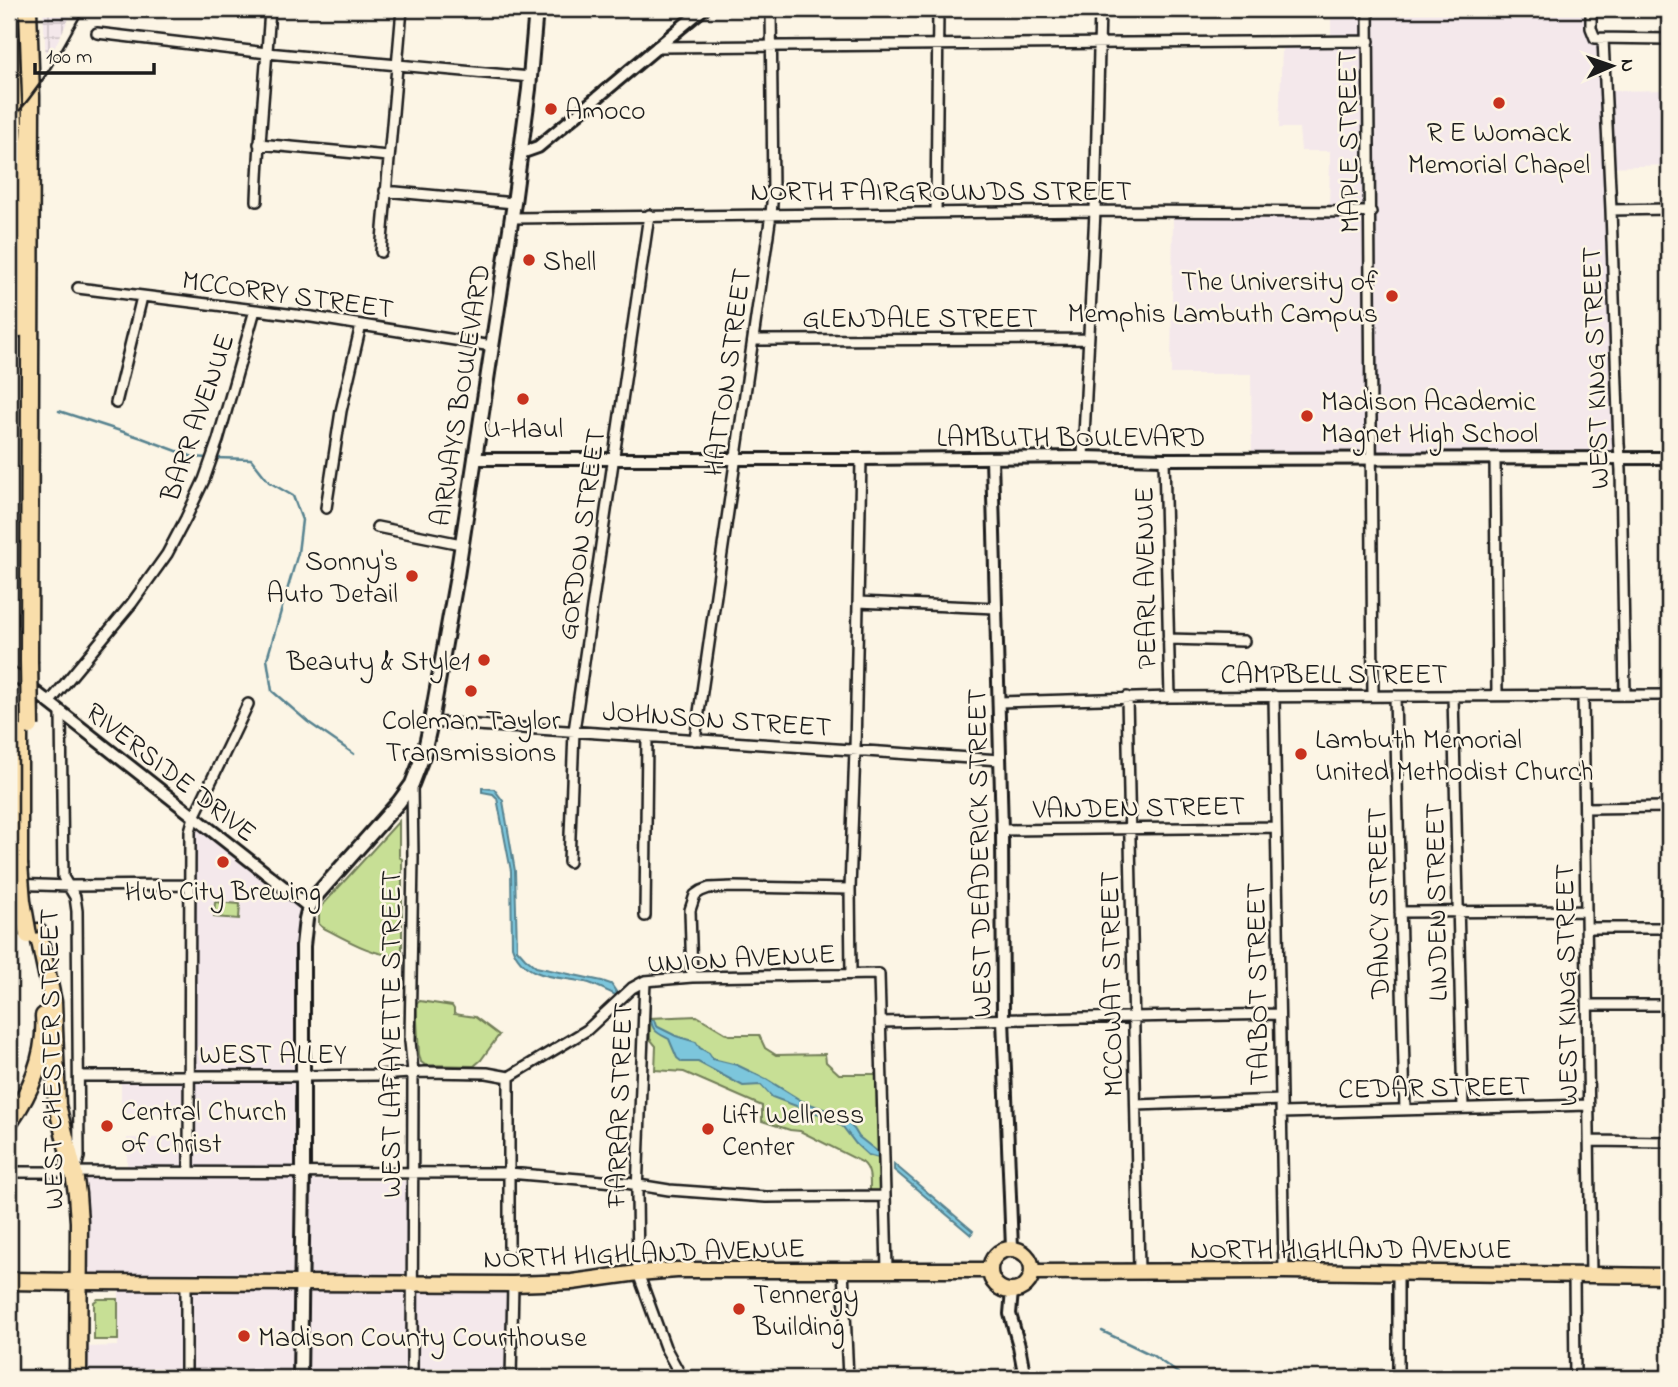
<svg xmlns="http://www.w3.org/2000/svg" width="1678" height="1387" viewBox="0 0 1678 1387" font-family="'Indie Flower',sans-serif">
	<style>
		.built { fill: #f4e8eb }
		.industrial { fill: url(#industrial-grid) }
		.green { fill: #c7df95; stroke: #727e58; stroke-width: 2 }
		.water { fill: #7cc6dc; stroke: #56828f; stroke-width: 2 }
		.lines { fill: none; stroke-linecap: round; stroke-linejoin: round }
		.stream { stroke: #56828f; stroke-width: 2.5 }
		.minor-casing { stroke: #1c1c1c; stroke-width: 14 }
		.tertiary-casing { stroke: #1c1c1c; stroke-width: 16 }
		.secondary-casing { stroke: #1c1c1c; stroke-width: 18 }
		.primary-casing { stroke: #1c1c1c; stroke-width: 19 }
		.trunk-casing { stroke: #1c1c1c; stroke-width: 21 }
		.minor { stroke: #fcf5e5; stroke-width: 9 }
		.tertiary { stroke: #fcf5e5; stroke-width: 10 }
		.secondary { stroke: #fcf5e5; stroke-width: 12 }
		.primary { stroke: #f9deab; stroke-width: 14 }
		.trunk { stroke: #f9deab; stroke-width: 16 }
		.rail { stroke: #1c1c1c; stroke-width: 2.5 }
		.trunk-bridge-casing { stroke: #1c1c1c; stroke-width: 21; stroke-linecap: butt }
		.trunk-bridge { stroke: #f9deab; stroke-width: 16 }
		.poi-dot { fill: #c8321e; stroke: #fcf5e5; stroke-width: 2.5 }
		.labels { text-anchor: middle; stroke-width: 5; stroke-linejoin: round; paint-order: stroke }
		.poi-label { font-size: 28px; fill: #1c1c1c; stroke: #fcf5e5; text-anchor: start }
		.street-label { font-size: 28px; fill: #1c1c1c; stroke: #fcf5e5 }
	</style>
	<defs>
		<pattern id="industrial-grid" width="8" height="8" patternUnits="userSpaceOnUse" patternTransform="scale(1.75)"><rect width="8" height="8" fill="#f4e8eb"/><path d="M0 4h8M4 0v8" fill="none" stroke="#d1c6c9"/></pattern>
	</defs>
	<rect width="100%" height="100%" fill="#fcf5e5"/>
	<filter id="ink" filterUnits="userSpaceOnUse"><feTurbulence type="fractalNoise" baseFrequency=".0143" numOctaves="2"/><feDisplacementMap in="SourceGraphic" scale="14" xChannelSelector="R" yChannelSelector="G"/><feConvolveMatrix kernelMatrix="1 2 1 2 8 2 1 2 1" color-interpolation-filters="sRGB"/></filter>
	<g filter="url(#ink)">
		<!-- built -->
		<path class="built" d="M1331 9H1589V33L1602 41 1604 91 1669 90V165L1608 167 1615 398 1613 450 1588 451 1583 454 1425 455 1402 452 1252 453 1251 374H1171L1173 217 1287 213 1329 214 1330 151H1301L1299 128H1279L1282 48H1331Z
			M195 821 299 906 297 952 295 1180 408 1181 405 1290H509V1378H85V1347L118 1346 119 1291 84 1292V1177L127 1173V1138H192V1113L121 1114V1080L193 1078 192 838Z"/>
		<!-- industrial -->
		<path class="industrial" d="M43 9H74L49 58 46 59Z"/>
		<!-- green -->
		<path class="green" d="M399 821V857L402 859V955C378 959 343 938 322 927L319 924V909Z
			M215 902 240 904 239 919 214 917Z
			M420 1001 452 1006 454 1009V1014L475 1017 499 1035 481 1060 474 1066 425 1065 421 1062 419 1054 416 1004Z
			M697 1016 729 1035H759L765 1048 776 1055 825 1054 826 1062 839 1074H880L882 1186 878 1192 870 1191C870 1180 871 1169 862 1162L800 1131 790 1130 762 1121V1106L684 1072 655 1070 656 1046 650 1039V1018Z
			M98 1299H118V1340H94V1302Z"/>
		<!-- water -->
		<path class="water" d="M482 788 494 789 503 801 515 871 517 949 525 958 536 967 602 981 611 984 617 993 616 995C607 991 598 986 589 983 562 976 523 981 512 946L511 871 497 798 493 794 482 792Z
			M651 1020H654L656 1026 676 1036 696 1042 700 1048 709 1053 713 1059 737 1065 766 1079 802 1101 840 1115 854 1129 859 1137 878 1152 879 1158 868 1155 856 1144 843 1127 827 1116 812 1112 772 1097 761 1085 743 1086 698 1062H682L677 1058 669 1039C660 1034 652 1032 651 1020Z
			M894 1164 973 1231 971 1235 894 1170Z"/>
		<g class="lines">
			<!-- stream -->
			<path class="stream" d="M59 411 142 438 193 457 208 458
				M215 458 251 459 269 482 293 496 302 520 298 553 267 659 272 691 308 722 354 754
				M1102 1331 1152 1355 1185 1378"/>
			<!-- minor casing -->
			<g class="minor-casing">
				<path id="minor" d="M1368 9 1373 696
					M1591 9V28L1595 38 1669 39
					M97 33 267 53 530 77
					M1603 39 1611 210 1619 444 1621 470 1625 695
					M657 47 1369 41
					M259 144 388 156
					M385 191 514 203
					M257 201C259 137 266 73 270 9
					M1611 210 1669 209
					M936 213 938 9
					M512 218 1095 211 1371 212
					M381 252 402 9
					M78 288 312 317 492 346
					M753 340 1088 339
					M116 403 142 297
					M1083 457 1095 211 1100 9
					M1164 459 1170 697
					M1495 460 1497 695
					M326 508 341 411 361 325
					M377 527 461 544
					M858 602 996 608
					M1168 639 1244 641
					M1453 695 1463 1108
					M1583 695 1591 1275
					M1274 696 1284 1271
					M1395 696 1405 1110
					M1127 697 1139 1271
					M999 702 1170 697 1669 695
					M49 703 132 603 167 554 186 518 204 480 218 440 255 310
					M61 713 63 877 75 897 77 911 79 1157 76 1168
					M431 722 1000 760
					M695 740 771 214 773 192 771 9
					M412 786 413 858 410 1041 413 1072 412 1378
					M1585 808 1669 807
					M1002 830 1276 827
					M569 862 574 731 649 215
					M9 884 70 886 189 885
					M1400 912 1586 911
					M645 916 647 737
					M1587 928H1669
					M851 974 850 889 855 750 861 459
					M692 977 690 910 695 895 701 891 709 888 733 887 850 889
					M645 981 637 1193 638 1273 665 1347 682 1378
					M1588 1005H1669
					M881 1022 1279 1014
					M79 1076H303L380 1075 424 1072 487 1073 509 1077
					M509 1077 587 1030 632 988 645 981 692 977 879 974 887 1269
					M1136 1105 1281 1100
					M1281 1113 1589 1105
					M1589 1141 1669 1142
					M189 1171 190 831 194 817 248 704
					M9 1172 509 1173 626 1183 669 1190 766 1197 885 1196
					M509 1247V1077
					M843 1269 848 1378
					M1398 1272V1378
					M1574 1274 1575 1378
					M186 1378V1283
					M511 1378 513 1284"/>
			</g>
			<!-- tertiary casing -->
			<g class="tertiary-casing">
				<path id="tertiary" d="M521 153 538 147 703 9
					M992 458 1002 830 1003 1019 1012 1248
					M474 459H861L1083 457 1164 459 1669 458
					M9 671 309 907
					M1012 1291 1010 1314 1019 1346 1025 1378"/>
			</g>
			<!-- secondary casing -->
			<g class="secondary-casing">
				<path id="secondary" d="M300 1378 303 1173V946L306 919 309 907 314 898 399 802 412 784 424 753 431 722 457 576 514 203 529 89 536 9"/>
			</g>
			<!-- primary casing -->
			<g class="primary-casing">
				<path id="primary" d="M990 1270a21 21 0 1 1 42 0a21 21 0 1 1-42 0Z
					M1032 1272 1284 1271 1669 1276
					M78 1282 513 1284 572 1282 638 1273 677 1270H989"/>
			</g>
			<!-- trunk casing -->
			<g class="trunk-casing">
				<path id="trunk" d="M28 9 31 96 29 661
					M9 19 17 186 20 328
					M19 717V864
					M38 932 53 1002 57 1105 74 1173 77 1194 79 1222 78 1378
					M9 1123C31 1091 47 1055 44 1016
					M9 1281 78 1282"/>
			</g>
			<!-- minor -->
			<use href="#minor" class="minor"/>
			<!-- tertiary -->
			<use href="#tertiary" class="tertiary"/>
			<!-- secondary -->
			<use href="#secondary" class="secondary"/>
			<!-- primary -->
			<use href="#primary" class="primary"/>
			<!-- trunk -->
			<use href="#trunk" class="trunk"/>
			<!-- rail -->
			<path class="rail" d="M9 122C41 89 62 49 84 9"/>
			<!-- trunk-bridge casing -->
			<g class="trunk-bridge-casing">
				<path id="trunk-bridge" d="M29 661 30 726
					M19 864 22 901 28 935"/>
			</g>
			<!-- trunk-bridge -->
			<use href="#trunk-bridge" class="trunk-bridge"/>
		</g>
	</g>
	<!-- markers -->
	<g class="poi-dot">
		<circle cx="1499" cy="103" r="7"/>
		<circle cx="551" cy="109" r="7"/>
		<circle cx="529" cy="260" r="7"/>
		<circle cx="1392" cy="296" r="7"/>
		<circle cx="523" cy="399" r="7"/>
		<circle cx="1307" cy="416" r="7"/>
		<circle cx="412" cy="576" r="7"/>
		<circle cx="484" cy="660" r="7"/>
		<circle cx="471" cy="691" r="7"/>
		<circle cx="1301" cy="754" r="7"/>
		<circle cx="223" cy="862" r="7"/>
		<circle cx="107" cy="1126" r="7"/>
		<circle cx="708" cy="1129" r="7"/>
		<circle cx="739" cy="1309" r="7"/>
		<circle cx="244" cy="1336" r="7"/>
	</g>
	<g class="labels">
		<!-- poi labels -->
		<g class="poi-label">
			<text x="565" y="119">Amoco</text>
			<text x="1499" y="141" text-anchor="middle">R E Womack<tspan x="1499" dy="32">Memorial Chapel</tspan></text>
			<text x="543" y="270">Shell</text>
			<text x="1378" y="290" text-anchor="end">The University of<tspan x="1378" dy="32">Memphis Lambuth Campus</tspan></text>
			<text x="1321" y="410">Madison Academic<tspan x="1321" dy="32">Magnet High School</tspan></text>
			<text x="523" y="437" text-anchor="middle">U-Haul</text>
			<text x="398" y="570" text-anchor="end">Sonny's<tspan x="398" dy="32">Auto Detail</tspan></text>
			<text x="470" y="670" text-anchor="end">Beauty &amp; Style1</text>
			<text x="471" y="729" text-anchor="middle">Coleman Taylor<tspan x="471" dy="32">Transmissions</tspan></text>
			<text x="1315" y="748">Lambuth Memorial<tspan x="1315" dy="32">United Methodist Church</tspan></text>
			<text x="223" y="900" text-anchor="middle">Hub City Brewing</text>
			<text x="121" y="1120">Central Church<tspan x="121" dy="32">of Christ</tspan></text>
			<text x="722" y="1123">Lift Wellness<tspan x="722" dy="32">Center</tspan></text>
			<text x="753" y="1303">Tennergy<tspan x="753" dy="32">Building</tspan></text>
			<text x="258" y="1346">Madison County Courthouse</text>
		</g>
		<!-- street labels -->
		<g class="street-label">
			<text transform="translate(1347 142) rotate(-91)" y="10">MAPLE STREET</text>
			<text x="941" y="200">NORTH FAIRGROUNDS STREET</text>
			<text transform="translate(288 293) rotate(8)" y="10">MCCORRY STREET</text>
			<text x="920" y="327">GLENDALE STREET</text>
			<text transform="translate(1594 368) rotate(-92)" y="10">WEST KING STREET</text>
			<text transform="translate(726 372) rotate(-82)" y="10">HATTON STREET</text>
			<text transform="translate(459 395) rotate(-81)" y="10">AIRWAYS BOULEVARD</text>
			<text transform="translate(196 417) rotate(-71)" y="10">BARR AVENUE</text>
			<text x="1071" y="446">LAMBUTH BOULEVARD</text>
			<text transform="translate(580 534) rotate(-82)" y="10">GORDON STREET</text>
			<text transform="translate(1144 578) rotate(-91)" y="10">PEARL AVENUE</text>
			<text x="1334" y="683">CAMPBELL STREET</text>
			<text transform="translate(717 718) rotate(4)" y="10">JOHNSON STREET</text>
			<text transform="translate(172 771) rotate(38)" y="10">RIVERSIDE DRIVE</text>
			<text transform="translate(1139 806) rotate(-1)" y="10">VANDEN STREET</text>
			<text transform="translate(978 853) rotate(-91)" y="10">WEST DEADERICK STREET</text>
			<text transform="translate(1435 902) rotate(-91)" y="10">LINDEN STREET</text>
			<text transform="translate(1377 903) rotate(-91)" y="10">DANCY STREET</text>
			<text transform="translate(741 957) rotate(-3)" y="10">UNION AVENUE</text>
			<text transform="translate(1110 984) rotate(-91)" y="10">MCCOWAT STREET</text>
			<text transform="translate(1256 984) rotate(-91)" y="10">TALBOT STREET</text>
			<text transform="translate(1565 985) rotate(-91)" y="10">WEST KING STREET</text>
			<text transform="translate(390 1034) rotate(-90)" y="10">WEST LAFAYETTE STREET</text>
			<text x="273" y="1063">WEST ALLEY</text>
			<text transform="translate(50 1059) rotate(-91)" y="10">WEST CHESTER STREET</text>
			<text transform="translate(1434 1086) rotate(-1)" y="10">CEDAR STREET</text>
			<text transform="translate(618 1105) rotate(-88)" y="10">FARRAR STREET</text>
			<text x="1351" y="1258">NORTH HIGHLAND AVENUE</text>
			<text transform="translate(644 1252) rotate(-2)" y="10">NORTH HIGHLAND AVENUE</text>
		</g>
	</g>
	<!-- margin -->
	<rect width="1678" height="1387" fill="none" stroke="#fcf5e5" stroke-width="35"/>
	<rect x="18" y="18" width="1643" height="1352" fill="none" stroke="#1c1c1c" stroke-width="2.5" filter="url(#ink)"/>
	<!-- north arrow -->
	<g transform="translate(1612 66) rotate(88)" stroke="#fcf5e5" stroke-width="5" paint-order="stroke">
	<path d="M0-5L12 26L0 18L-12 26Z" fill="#1c1c1c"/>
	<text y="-10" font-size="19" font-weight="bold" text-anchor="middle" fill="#1c1c1c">N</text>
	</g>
	<!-- scale -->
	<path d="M35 63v10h119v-10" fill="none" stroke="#1c1c1c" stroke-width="3.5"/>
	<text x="46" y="63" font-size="21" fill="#1c1c1c" stroke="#fcf5e5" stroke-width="5" paint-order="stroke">100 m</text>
</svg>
